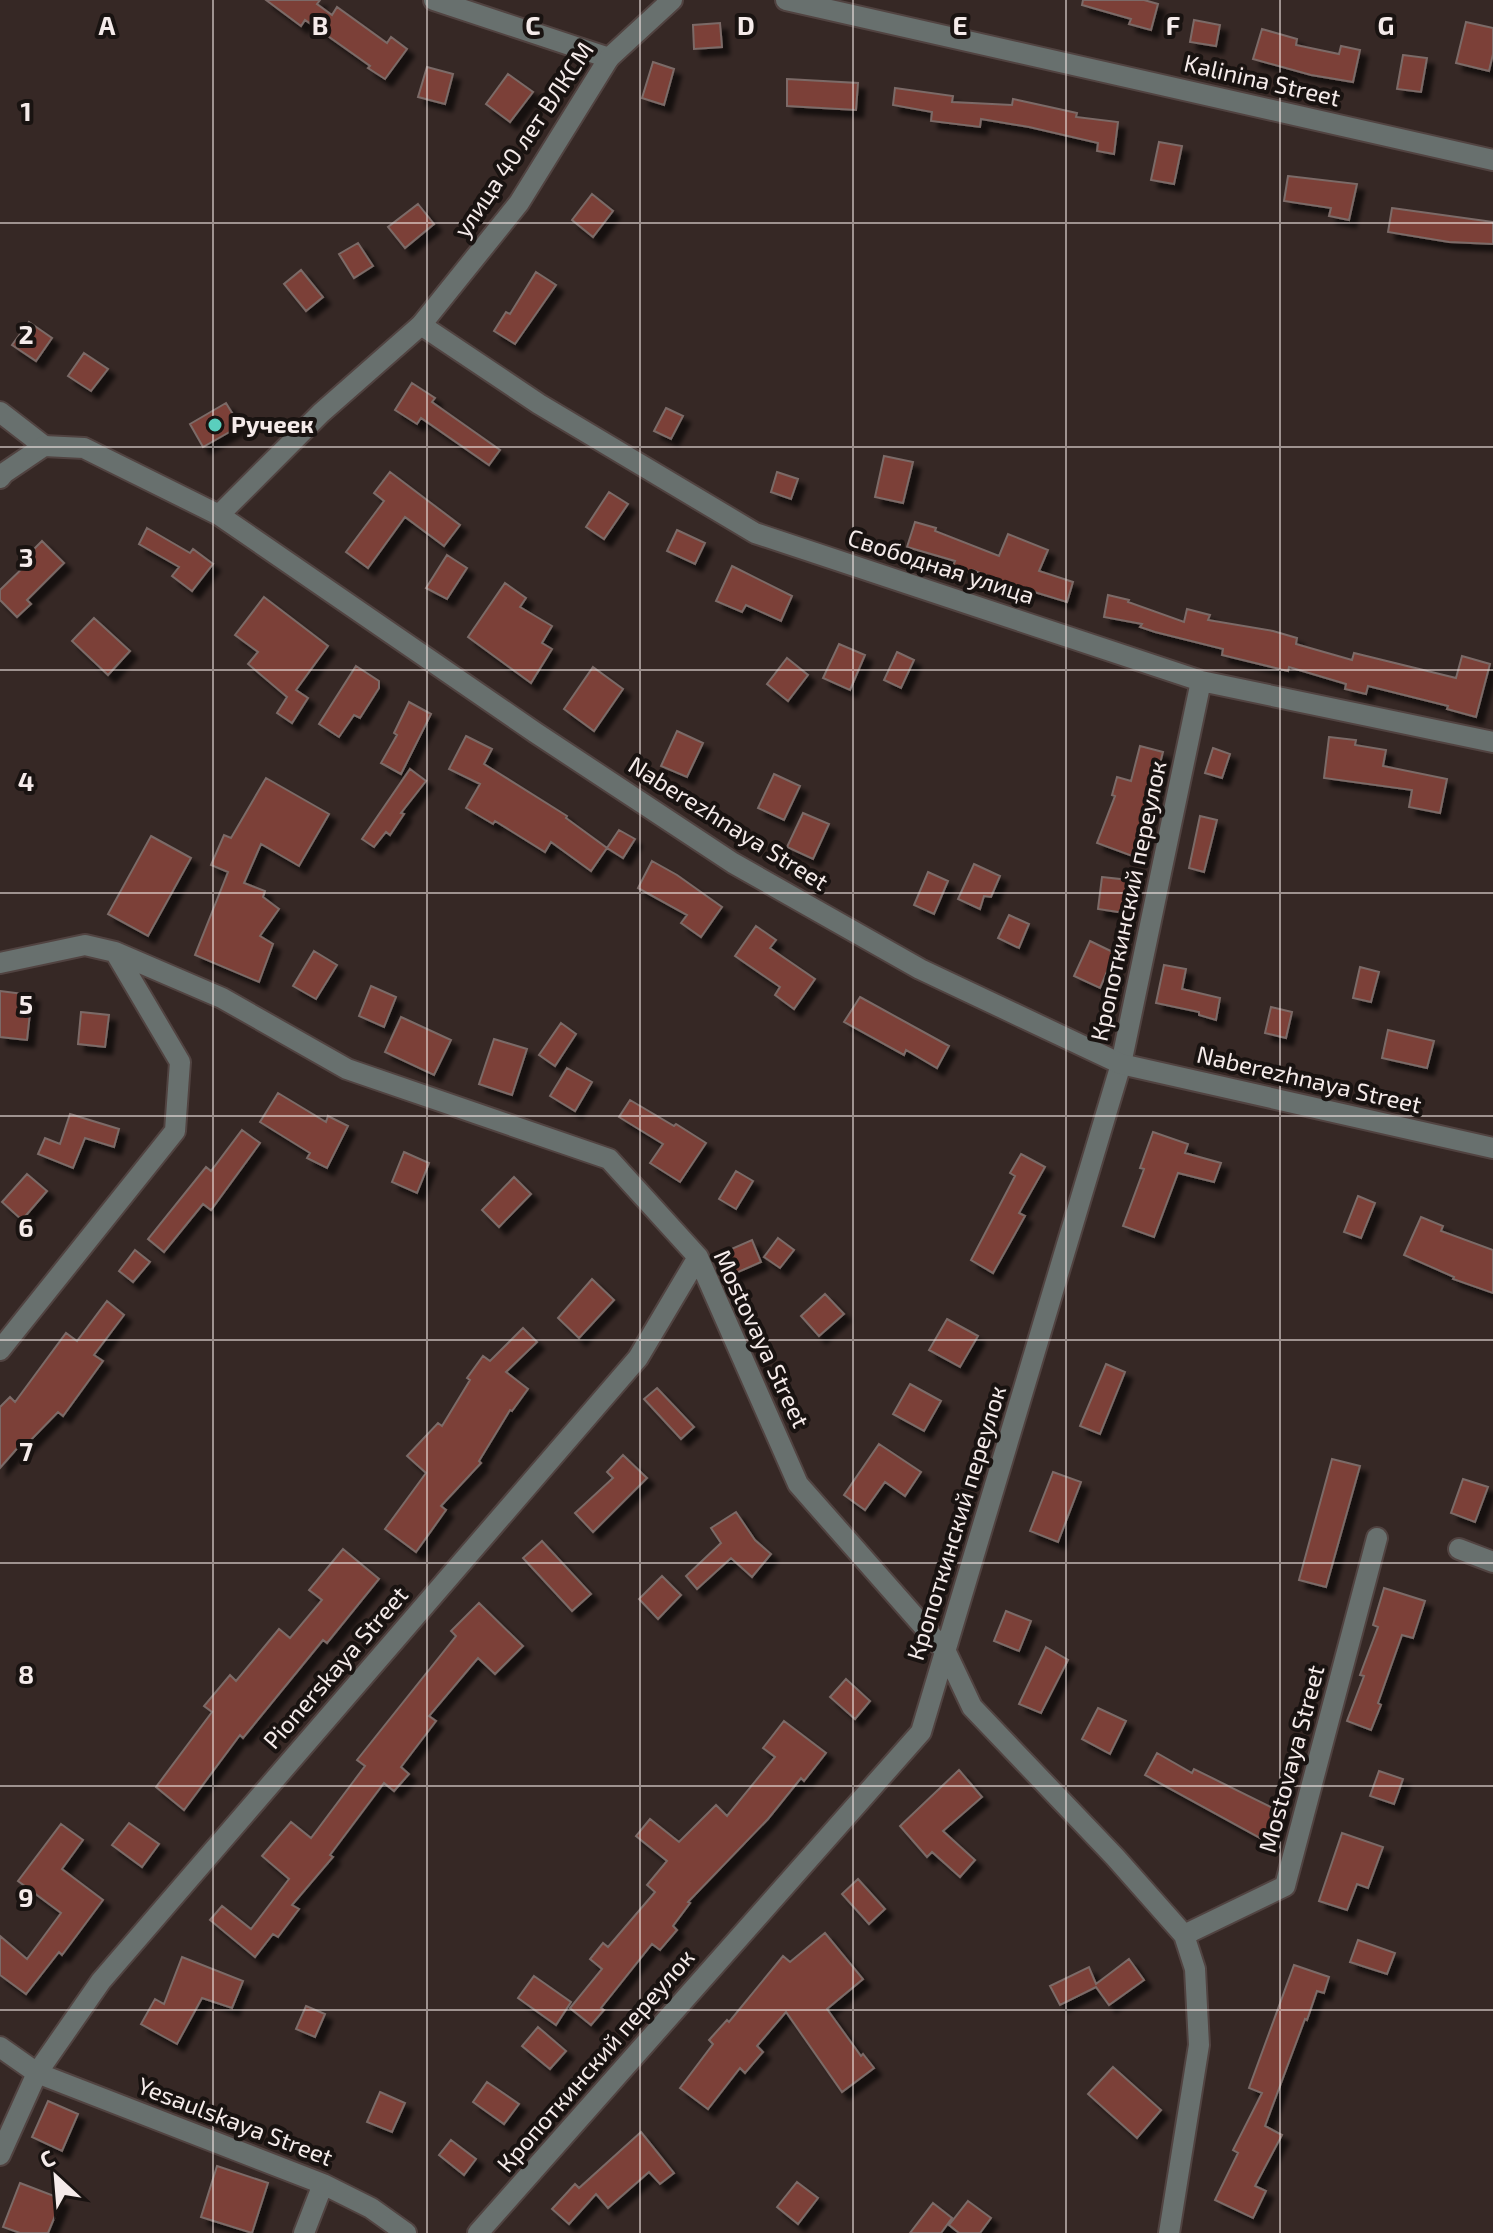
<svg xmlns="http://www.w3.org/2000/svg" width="1493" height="2233" viewBox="0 0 1493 2233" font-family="'Exo 2',sans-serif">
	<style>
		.building { fill: #7b4137; stroke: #7b6b67; stroke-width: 2; filter: url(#shadow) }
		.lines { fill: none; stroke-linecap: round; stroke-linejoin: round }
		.minor-casing { stroke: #514341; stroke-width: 24 }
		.tertiary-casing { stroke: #514341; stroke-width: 24 }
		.minor { stroke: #68706e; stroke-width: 20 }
		.tertiary { stroke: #68706e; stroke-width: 20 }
		.grid { fill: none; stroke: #f5ebea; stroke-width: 2; stroke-opacity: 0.55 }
		.poi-dot { fill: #5acebd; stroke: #191311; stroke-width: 3 }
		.labels { text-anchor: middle; stroke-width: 8; stroke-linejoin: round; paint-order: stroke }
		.street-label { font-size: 24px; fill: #f5ebea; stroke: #191311 }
		.poi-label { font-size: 24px; font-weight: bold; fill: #f5ebea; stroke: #191311; text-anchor: start }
		.grid-label { font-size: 26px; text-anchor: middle; font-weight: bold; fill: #f5ebea; stroke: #191311; stroke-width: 8; stroke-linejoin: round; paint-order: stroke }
	</style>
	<defs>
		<filter id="shadow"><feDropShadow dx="7" dy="7" stdDeviation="2" flood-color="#0009"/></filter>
	</defs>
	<rect width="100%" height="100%" fill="#362825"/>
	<!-- building -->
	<path class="building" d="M266 0H320L317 4 332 15 337 7 387 43 391 37 407 49 385 79 368 68 370 66 305 20 301 26Z
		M1083 0H1144L1158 4 1151 30 1129 24 1131 19 1082 5Z
		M1194 20 1220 25 1216 46 1190 42Z
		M1466 22 1493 28V54L1489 71 1456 63Z
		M720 23 722 47 694 49 693 25Z
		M1262 29 1297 39 1296 45 1339 54 1341 46 1360 50 1353 82 1311 75 1253 59Z
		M1403 55 1427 58 1421 92 1397 89Z
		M653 62 674 69 664 105 642 98Z
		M427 67 453 74 445 104 418 97Z
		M508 74 533 92 510 122 486 104Z
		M787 79 858 83 856 110 787 106Z
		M895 88 953 96 952 102 1012 105 1013 99 1077 113 1076 117 1118 122 1114 154 1097 151 1098 143 1029 127 981 119 980 127 931 121 932 112 893 105Z
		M1159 142 1182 146 1174 184 1151 180Z
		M1288 176 1357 184 1349 220 1329 216 1331 208 1284 201Z
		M592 194 613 211 593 237 572 220Z
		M418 204 434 224 405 248 388 227Z
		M1392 208 1493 222V244L1449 242 1388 232Z
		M358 243 373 266 354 278 339 254Z
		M301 270 323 297 306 311 284 284Z
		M536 272 556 285 515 344 494 331 506 312 510 314Z
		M29 322 52 338 36 361 12 345Z
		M84 353 108 369 91 391 68 376Z
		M412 383 435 398 432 402 500 450 489 465 421 418 417 424 395 410Z
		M226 403 240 426 203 447 190 424Z
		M666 408 683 416 671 439 654 431Z
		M884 456 913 462 903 503 875 497Z
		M390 472 460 525 444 546 405 517 368 568 346 552 384 501 374 493Z
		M777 472 798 479 791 499 771 492Z
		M609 492 628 504 604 539 586 527Z
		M915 522 936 528 935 531 999 556 1008 534 1048 550 1039 571 1073 582 1067 602 1031 591 1030 593 973 570 972 574 953 566 955 561 907 547Z
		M147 528 190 553 193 549 213 564 192 591 172 576 179 567 139 544Z
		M677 530 705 543 695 564 667 551Z
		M42 541 64 563 27 600 31 604 17 617 0 600V590L32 559 28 555Z
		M447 555 467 568 447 599 426 588Z
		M732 566 792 596 781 621 746 605 742 612 716 601Z
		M505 583 526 598 520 607 552 626 542 643 552 649 531 683 468 637Z
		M1108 595 1129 600 1128 602 1184 622 1187 609 1210 615 1208 620 1273 631 1297 638 1296 644 1352 660 1354 653 1456 678 1462 656 1490 664 1476 717 1447 709 1448 706 1368 686 1366 694 1345 689 1346 684 1289 667 1288 671 1222 655 1223 649 1155 632 1140 627 1142 624 1104 617Z
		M264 597 328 646 296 690 308 698 292 723 277 713 287 697 248 664 258 652 235 635Z
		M94 618 130 651 108 675 72 641Z
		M839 644 865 655 850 690 823 678Z
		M897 652 914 660 901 688 884 680Z
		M787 658 808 675 788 701 767 684Z
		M356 666 379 681V688L360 718 354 715 339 737 319 724Z
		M593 667 623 689 594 731 564 709Z
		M409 702 431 714 401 774 381 763 397 735 394 733Z
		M677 731 703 743 687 777 661 766Z
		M466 736 492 749 484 764 567 816 566 818 607 848 591 871 551 842 545 852 495 821 493 824 466 808 480 784 449 769Z
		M1329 737 1356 740 1355 745 1386 750 1383 766 1447 779 1440 813 1409 807 1412 790 1324 778Z
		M1140 746 1163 752 1142 831 1144 832 1135 857 1097 843 1115 796 1112 795 1117 777 1131 781Z
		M1213 748 1230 754 1222 778 1205 773Z
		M410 769 426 781 401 813 404 814 390 835 386 832 374 847 362 839Z
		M774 774 800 786 784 820 758 808Z
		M266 778 329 814 299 866 261 844 244 883 265 891 263 897 279 909 260 936 273 944 259 982 195 955 228 872 211 865 224 835 231 838Z
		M803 813 829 824 813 859 787 847Z
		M1200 816 1217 820 1204 872 1189 868Z
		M619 830 635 839 623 858 607 848Z
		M151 836 191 858 148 936 108 914Z
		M652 861 677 875 722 907 701 937 681 923 687 915 638 888Z
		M974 864 1000 876 991 897 984 896 980 909 958 899Z
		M928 872 948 881 934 914 914 905Z
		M1102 877 1129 880 1125 913 1098 909Z
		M1009 915 1029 924 1019 948 998 938Z
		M756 926 776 940 770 948 815 979 794 1009 775 995 780 987 735 956Z
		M1090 941 1115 953 1100 988 1074 976Z
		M314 951 337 965 316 999 293 986Z
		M1164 965 1186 969 1182 989 1220 998 1216 1020 1199 1015V1012L1156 1003Z
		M1360 967 1379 972 1371 1002 1353 998Z
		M371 986 396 997 384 1027 359 1016Z
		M0 991 32 995 27 1040 0 1037Z
		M860 997 949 1046 937 1068 906 1050 904 1055 844 1022Z
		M1271 1007 1292 1012 1286 1038 1265 1033Z
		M81 1012 109 1015 105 1047 78 1044Z
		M401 1017 451 1040 434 1075 385 1052Z
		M561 1023 576 1034 555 1066 539 1055Z
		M1388 1030 1434 1041 1427 1068 1382 1058Z
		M494 1039 527 1049 512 1095 479 1084Z
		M567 1068 592 1082 575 1111 550 1096Z
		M278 1093 326 1122 328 1116 348 1126 327 1168 307 1158 310 1153 260 1122Z
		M630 1100 674 1126 676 1124 706 1143 680 1182 650 1163 663 1144 619 1117Z
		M70 1114 119 1129 114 1147 85 1138 73 1168 38 1154 45 1138 60 1144Z
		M242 1130 260 1143 211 1210 203 1204 164 1252 148 1239 206 1167 211 1171Z
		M1153 1132 1188 1144 1185 1153 1221 1163 1214 1182 1178 1173 1154 1237 1123 1226 1144 1169 1140 1168Z
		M404 1152 429 1163 417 1193 392 1182Z
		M1021 1154 1045 1167 1019 1213 1025 1216 993 1273 971 1260 1015 1176 1010 1173Z
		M736 1171 753 1181 736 1209 719 1199Z
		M27 1174 47 1191 22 1220 2 1202Z
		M514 1177 531 1194 499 1227 482 1210Z
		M1358 1196 1375 1203 1361 1238 1344 1232Z
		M1421 1217 1443 1226 1441 1231 1493 1250V1293L1453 1279 1454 1277 1404 1255Z
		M778 1238 794 1250 780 1268 764 1257Z
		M752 1240 761 1262 729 1276 720 1254Z
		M135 1250 150 1262 133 1282 119 1271Z
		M592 1279 614 1300 579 1338 558 1318Z
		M825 1294 844 1314 819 1336 801 1316Z
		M107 1301 124 1315 94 1355 103 1361 63 1416 58 1412 23 1448 20 1445 0 1468V1407L10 1397 15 1402 66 1333 77 1341Z
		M947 1319 978 1336 960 1367 929 1350Z
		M523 1328 537 1342 506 1372 528 1389 512 1411 510 1410 479 1461 481 1463 441 1506 446 1510 416 1552 385 1529 426 1473 407 1456 438 1423 442 1426 470 1380 467 1378 483 1356 490 1361Z
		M1106 1364 1125 1372 1100 1434 1080 1426Z
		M910 1384 941 1401 924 1431 893 1414Z
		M657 1388 694 1427 681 1439 644 1399Z
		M879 1444 921 1472 905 1496 885 1482 865 1510 844 1495Z
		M623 1455 647 1478 593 1532 575 1513 613 1478 607 1472Z
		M1332 1459 1360 1466 1326 1587 1299 1580Z
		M1053 1472 1081 1482 1058 1542 1030 1531Z
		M1463 1479 1488 1487 1475 1522 1451 1513Z
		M736 1512 755 1540 771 1554 752 1577 731 1558 697 1589 686 1576 721 1543 711 1528Z
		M542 1541 591 1594 572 1611 523 1558Z
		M343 1549 379 1579 327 1643 323 1640 243 1738 240 1735 184 1810 156 1787 212 1712 204 1706 230 1675 236 1681 279 1629 290 1638 322 1600 309 1590Z
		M662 1576 681 1595 658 1619 639 1599Z
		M1384 1588 1425 1601 1413 1638 1402 1635 1378 1703 1381 1705 1371 1730 1347 1721 1364 1676 1360 1675 1378 1627 1373 1625Z
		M479 1603 523 1646 495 1674 478 1658 429 1716 436 1721 401 1767 409 1774 394 1791 384 1783 330 1855 333 1857 292 1905 299 1909 278 1937 273 1934 255 1957 210 1920 222 1906 251 1929 289 1879 262 1856 291 1822 311 1838 365 1766 357 1760 456 1636 451 1631Z
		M1006 1611 1031 1621 1019 1651 994 1641Z
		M1046 1647 1068 1660 1041 1713 1019 1704Z
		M846 1679 870 1701 855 1719 830 1697Z
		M1098 1708 1126 1721 1110 1754 1082 1739Z
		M784 1721 826 1753 804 1781 801 1778 768 1819 688 1902 690 1903 673 1926 677 1930 660 1950 652 1944 601 2008 604 2010 591 2025 570 2008 602 1969 590 1959 603 1943 608 1947 655 1892 647 1885 667 1861 636 1836 650 1819 679 1842 716 1805 727 1816 775 1757 763 1748Z
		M1157 1753 1192 1773 1194 1769 1283 1813 1267 1842 1145 1775Z
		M959 1770 982 1797 943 1831 975 1860 960 1877 932 1852 927 1857 900 1826Z
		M1379 1771 1403 1779 1394 1804 1370 1796Z
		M129 1823 159 1844 142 1867 112 1845Z
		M61 1824 83 1840 62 1869 103 1900 62 1955 59 1952 26 1994 0 1975V1936L27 1959 61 1913 18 1881Z
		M1342 1833 1383 1847 1368 1888 1357 1884 1347 1910 1319 1901Z
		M858 1879 885 1909 869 1924 842 1894Z
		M825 1933 863 1979 827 2009 861 2056 863 2054 874 2068 842 2092 786 2012 757 2046 763 2052 745 2073 740 2068 708 2109 680 2088 713 2044 709 2040 727 2020 729 2022 783 1956 790 1962Z
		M1358 1940 1395 1953 1387 1974 1350 1962Z
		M182 1957 243 1981 232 2008 202 1998 177 2044 141 2024 155 1999 164 2004Z
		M1129 1959 1144 1980 1109 2005 1096 1987 1060 2005 1050 1986 1089 1967 1096 1984Z
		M1294 1965 1329 1977 1324 1993 1317 1991 1307 2020 1305 2019 1265 2126 1282 2135 1255 2186 1266 2191 1253 2218 1215 2200 1238 2153 1233 2150 1262 2093 1249 2088Z
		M534 1976 571 2002 556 2025 518 1998Z
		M306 2006 325 2014 315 2037 296 2029Z
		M538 2027 566 2051 550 2069 522 2046Z
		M1113 2067 1161 2110 1137 2138 1088 2094Z
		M487 2082 519 2104 504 2124 473 2102Z
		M380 2092 405 2103 392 2132 367 2122Z
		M48 2101 78 2114 62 2151 32 2137Z
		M641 2132 674 2173 660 2184 649 2172 608 2208 596 2194 569 2224 552 2209 575 2184 579 2188Z
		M451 2140 476 2159 464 2175 439 2155Z
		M217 2166 268 2183 252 2233 201 2217Z
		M797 2182 818 2198 798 2224 777 2207Z
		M20 2183 62 2199 48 2233H20L3 2227Z
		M968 2201 991 2218 980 2233H959L949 2225Z
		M933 2203 952 2218 941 2233H910Z"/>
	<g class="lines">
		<!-- minor casing -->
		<g class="minor-casing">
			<path id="minor" d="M434 0 609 58
				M786 0 1493 160
				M421 325 539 404 755 533 1201 681 1493 742
				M0 412 44 446
				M0 963 85 945 115 952 222 998 347 1069 609 1159 698 1257 798 1484 946 1652 972 1707 1115 1857 1184 1935 1195 1969 1199 2045 1169 2233
				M0 1350 175 1131 180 1062 115 952
				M1459 1549 1493 1562
				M1184 1935 1285 1886 1377 1538
				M0 2047 37 2073 323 2184 371 2208 406 2233
				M0 2155 37 2073 101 1981 638 1358 698 1257
				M304 2233 323 2184
				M478 2233 921 1732 1121 1064 1201 681"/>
		</g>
		<!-- tertiary casing -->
		<g class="tertiary-casing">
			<path id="tertiary" d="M0 478 4 473 44 446 84 448 219 515 536 733 733 863 920 969 1121 1064 1493 1148
				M219 515 321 413 421 325 519 203 609 58 672 0"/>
		</g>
		<!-- minor -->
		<use href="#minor" class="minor"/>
		<!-- tertiary -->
		<use href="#tertiary" class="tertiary"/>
	</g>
	<!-- grid -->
	<path class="grid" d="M213 0V2233M427 0V2233M640 0V2233M853 0V2233M1066 0V2233M1280 0V2233M0 223H1493M0 447H1493M0 670H1493M0 893H1493M0 1116H1493M0 1340H1493M0 1563H1493M0 1786H1493M0 2010H1493"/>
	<!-- markers -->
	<circle class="poi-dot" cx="215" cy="425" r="8"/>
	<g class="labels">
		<!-- street labels -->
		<g class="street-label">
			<text transform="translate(1262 81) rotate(13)" y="8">Kalinina Street</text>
			<text transform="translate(524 140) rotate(-56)" y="8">улица 40 лет ВЛКСМ</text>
			<text transform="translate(941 567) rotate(18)" y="8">Свободная улица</text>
			<text transform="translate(728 824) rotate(32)" y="8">Naberezhnaya Street</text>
			<text transform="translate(1129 901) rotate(-78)" y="8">Кропоткинский переулок</text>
			<text transform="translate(1309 1080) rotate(13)" y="8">Naberezhnaya Street</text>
			<text transform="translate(761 1339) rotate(65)" y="8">Mostovaya Street</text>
			<text transform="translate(957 1523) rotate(-73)" y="8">Кропоткинский переулок</text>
			<text transform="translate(336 1668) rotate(-49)" y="8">Pionerskaya Street</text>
			<text transform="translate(1292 1759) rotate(-75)" y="8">Mostovaya Street</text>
			<text transform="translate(596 2061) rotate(-49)" y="8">Кропоткинский переулок</text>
			<text transform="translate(235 2122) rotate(21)" y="8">Yesaulskaya Street</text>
		</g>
		<!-- poi labels -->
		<g class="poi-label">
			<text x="231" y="433">Ручеек</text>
		</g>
	</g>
	<g class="grid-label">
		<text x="107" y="35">A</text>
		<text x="320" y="35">B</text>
		<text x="533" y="35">C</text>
		<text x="746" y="35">D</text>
		<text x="960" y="35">E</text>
		<text x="1173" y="35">F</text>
		<text x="1386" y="35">G</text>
		<text x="26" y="121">1</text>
		<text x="26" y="344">2</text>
		<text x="26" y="567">3</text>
		<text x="26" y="791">4</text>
		<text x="26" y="1014">5</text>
		<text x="26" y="1237">6</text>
		<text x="26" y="1461">7</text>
		<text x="26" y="1684">8</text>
		<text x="26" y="1907">9</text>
	</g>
	<!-- north arrow -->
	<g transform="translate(56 2177) rotate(334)" stroke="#191311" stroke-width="6" paint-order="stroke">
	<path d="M0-6L14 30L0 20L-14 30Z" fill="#f5ebea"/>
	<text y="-12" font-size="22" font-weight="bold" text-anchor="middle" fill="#f5ebea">С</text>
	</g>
</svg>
